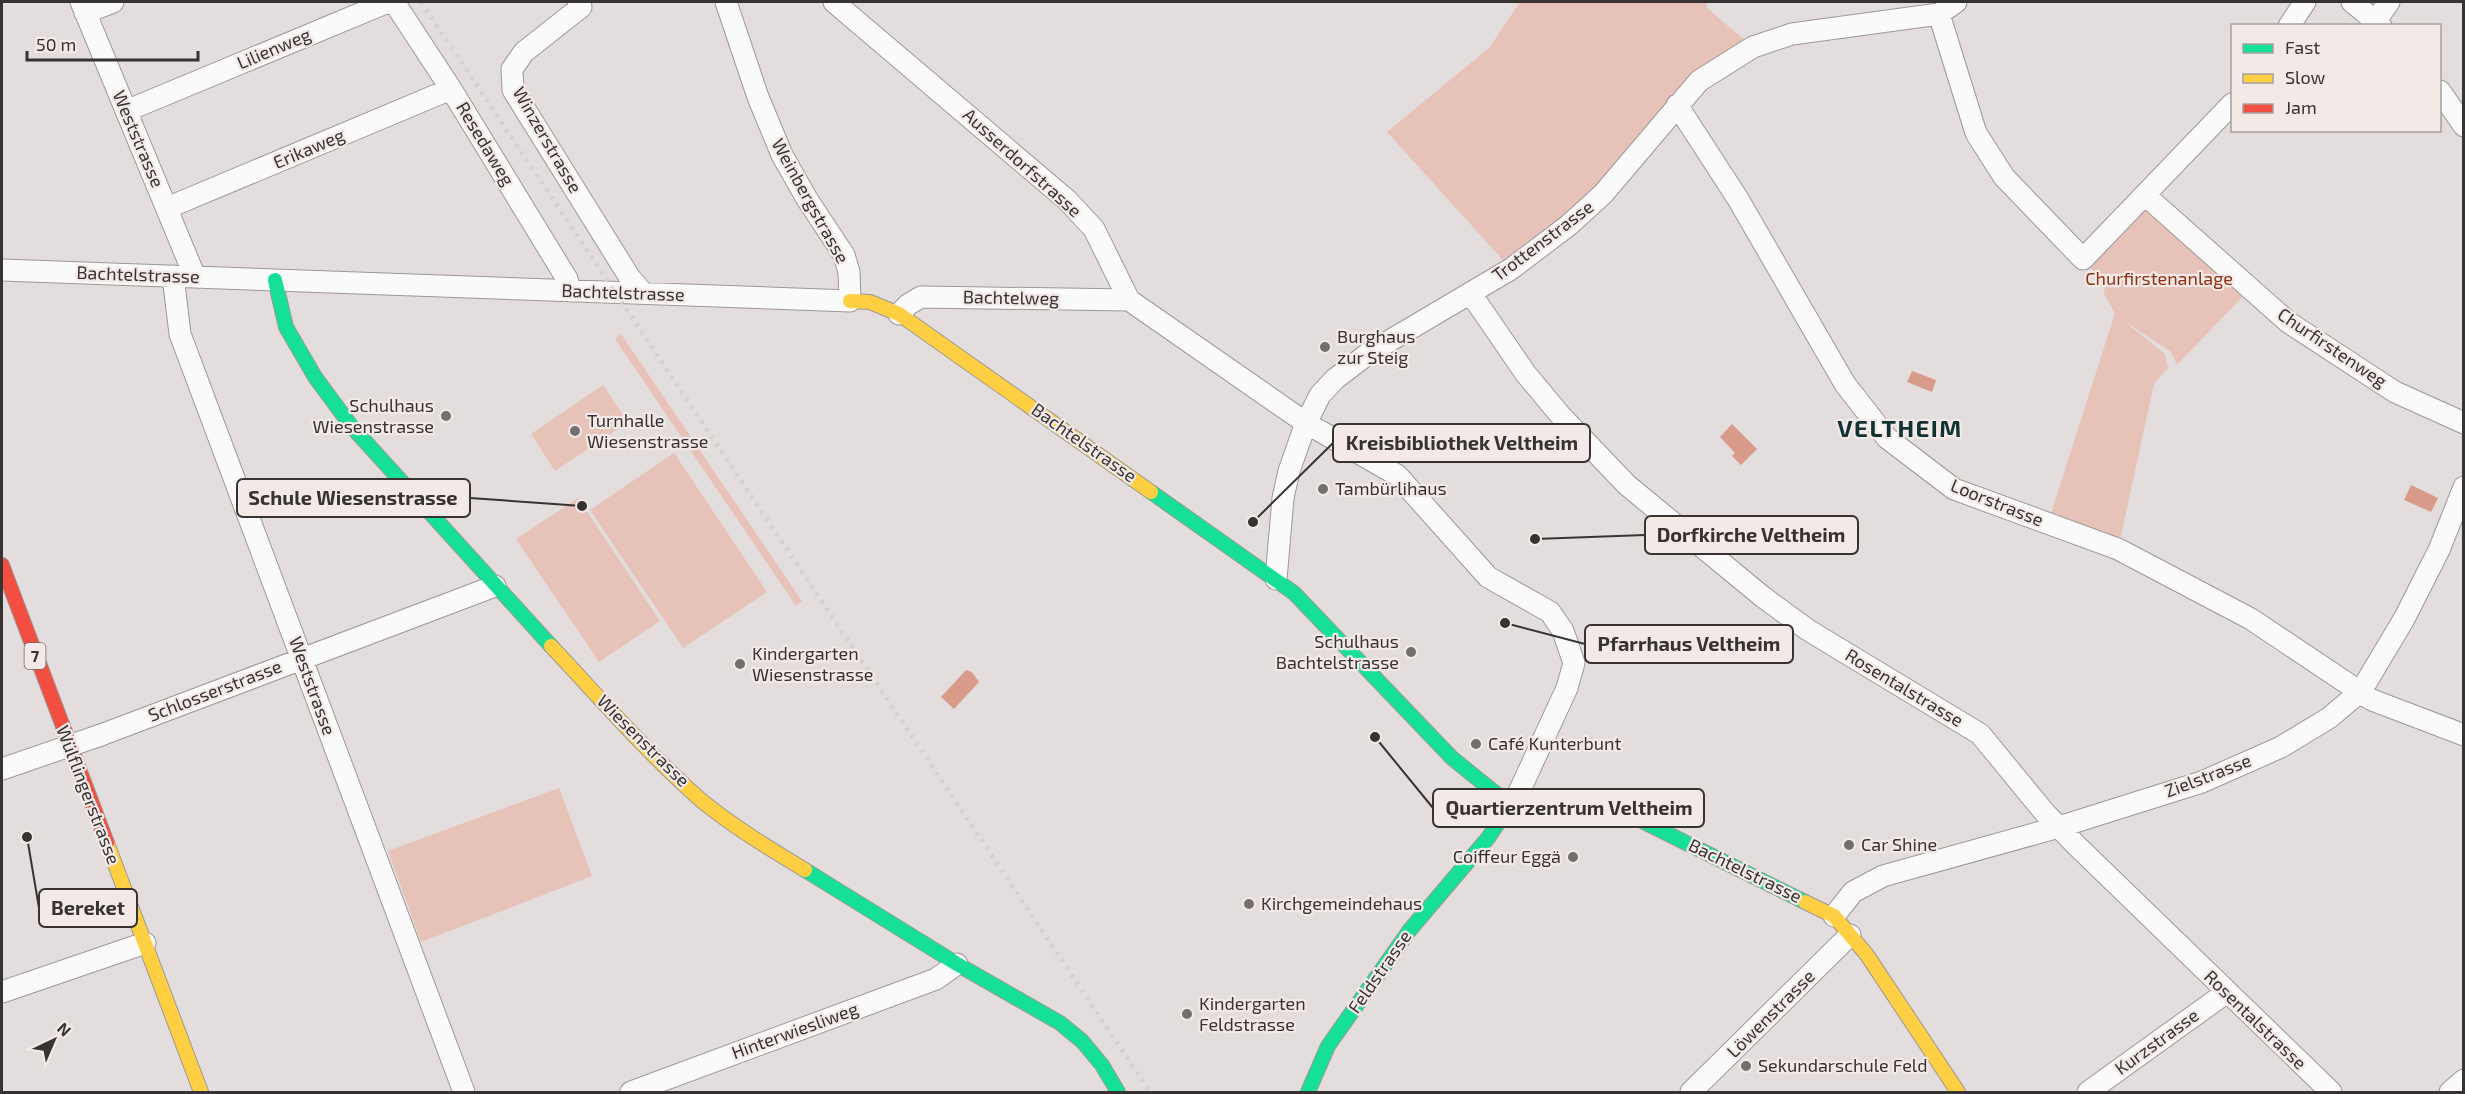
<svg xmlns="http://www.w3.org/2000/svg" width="2465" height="1094" viewBox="0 0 2465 1094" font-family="'Exo 2',sans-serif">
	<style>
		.green { fill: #e7c2b9 }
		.water { fill: #d89b8a }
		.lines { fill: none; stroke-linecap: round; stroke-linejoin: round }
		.street-casing { stroke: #9c9897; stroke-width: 23 }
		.fast-casing { stroke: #9c9897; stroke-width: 16 }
		.slow-casing { stroke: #9c9897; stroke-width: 16 }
		.jam-casing { stroke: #9c9897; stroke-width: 16 }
		.street { stroke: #fbfafa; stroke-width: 21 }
		.fast { stroke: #16e098; stroke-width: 14 }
		.slow { stroke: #ffcf43; stroke-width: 14 }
		.jam { stroke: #f24e42; stroke-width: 14 }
		.rail { stroke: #d3d1d0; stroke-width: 4.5; stroke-dasharray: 3 6; stroke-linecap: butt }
		.poi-dot { fill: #736f6e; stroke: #f3eae8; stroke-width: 2 }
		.labels { text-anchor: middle; stroke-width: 4.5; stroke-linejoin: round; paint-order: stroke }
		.shield { fill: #f3eae8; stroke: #6f6a69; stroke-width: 1.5 }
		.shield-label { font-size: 16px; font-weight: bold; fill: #363332 }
		.street-label { font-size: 18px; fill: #363332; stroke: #f3eae8 }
		.park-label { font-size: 18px; fill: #922d0f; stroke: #f3eae8 }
		.poi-label { font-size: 18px; fill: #363332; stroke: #f3eae8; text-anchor: start }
		.district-label { font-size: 24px; font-weight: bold; letter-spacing: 1.5px; fill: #0f3233; stroke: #f3eae8 }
		.leader { fill: none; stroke: #363332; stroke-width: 2 }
		.callout-dot { fill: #363332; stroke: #f3eae8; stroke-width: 2 }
		.callout { fill: #f3eae8; stroke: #363332; stroke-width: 2 }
		.callout-label { font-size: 20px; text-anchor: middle; font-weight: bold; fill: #363332 }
	</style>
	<rect width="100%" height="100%" fill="#e3dedd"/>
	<!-- green -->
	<path class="green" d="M1520 2H1707V8L1753 47 1699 81 1603 194 1511 269 1387 132 1490 47Z
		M2146 196 2246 293 2177 365 2171 352 2123 320 2165 354 2168 368 2154 384 2118 549 2048 523 2115 313 2104 294 2105 284 2083 259Z
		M621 334 802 601 796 606 615 339Z
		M603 385 628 422 555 471 531 434Z
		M674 453 767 592 683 648 590 510Z
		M578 498 660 621 599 662 516 539Z
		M559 788 592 876 421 942 388 851Z"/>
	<!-- water -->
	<path class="water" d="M1912 371 1936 380 1932 392 1907 382Z
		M1732 424 1757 449 1741 465 1732 456 1735 453 1720 437Z
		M2411 485 2438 498 2431 512 2404 500Z
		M966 670 972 672 979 682 954 709 941 697Z"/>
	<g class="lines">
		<!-- street casing -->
		<g class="street-casing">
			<path id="street" d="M81 2 195 277
				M394 2 451 89 567 279 570 291
				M578 2 581 7 524 52 512 69 513 90 630 278 643 293
				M834 2 1067 200 1094 229 1129 300 1306 423 1397 475 1488 577 1550 612 1563 631 1574 663 1567 688 1519 792 1510 805
				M2352 2 2381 26
				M85 13 113 2
				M1939 14 1976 133 2004 177 2083 259 2232 104
				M2376 20 2389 2
				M2289 26 2305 2
				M2440 91 2464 126
				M1677 105 1738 199 1845 384 1887 438 1954 489 2118 549 2251 619 2372 700 2464 735
				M126 111 388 2
				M2146 196 2288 322 2395 392 2464 423
				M167 208 451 89
				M2 270 850 301 849 272 844 255 807 199 782 155 758 97 726 2
				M173 276 180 334 464 1092
				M1471 294 1526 374 1561 416 1627 485 1763 597 1808 630 1980 734 2045 813 2075 844 2331 1092
				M899 314 909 304 921 297 1129 300
				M1276 579 1283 498 1289 471 1306 423 1320 395 1335 379 1369 353 1511 269 1569 225 1603 194 1699 81 1753 47 1792 34 1939 14 1956 2
				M2 769 101 735 495 586
				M1834 916 1853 892 1883 876 2059 827 2202 782 2281 747 2329 718 2361 691 2404 619 2439 550 2464 487
				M2 992 145 943
				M631 1092 936 979 957 964
				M1691 1092 1850 935
				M2088 1092 2227 992
				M2450 1092 2464 1080"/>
		</g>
		<!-- fast casing -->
		<g class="fast-casing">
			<path id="fast" d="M275 280 286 327 315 377 352 427 551 646
				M1151 492 1294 593 1452 758 1510 805 1532 809H1606L1642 821 1805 902
				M805 870 957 964 1060 1023 1082 1041 1102 1065 1118 1092
				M1308 1092 1328 1046 1409 931 1488 838 1510 805"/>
		</g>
		<!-- slow casing -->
		<g class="slow-casing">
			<path id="slow" d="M850 301 870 302 899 314 1151 492
				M551 646C600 698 648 754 702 801 734 827 770 849 805 870
				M107 843 201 1092
				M1805 902 1834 916 1867 955 1958 1092"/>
		</g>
		<!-- jam casing -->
		<g class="jam-casing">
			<path id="jam" d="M2 565 107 843"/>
		</g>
		<!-- street -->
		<use href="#street" class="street"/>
		<!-- fast -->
		<use href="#fast" class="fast"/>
		<!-- slow -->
		<use href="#slow" class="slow"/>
		<!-- jam -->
		<use href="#jam" class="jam"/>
		<!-- rail -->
		<path class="rail" d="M421 2 1150 1092"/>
	</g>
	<!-- markers -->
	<g class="poi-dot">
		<circle cx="1325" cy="347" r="6"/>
		<circle cx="446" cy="416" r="6"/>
		<circle cx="575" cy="431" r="6"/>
		<circle cx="1323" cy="489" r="6"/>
		<circle cx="1411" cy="652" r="6"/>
		<circle cx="740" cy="664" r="6"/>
		<circle cx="1476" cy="744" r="6"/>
		<circle cx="1849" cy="845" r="6"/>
		<circle cx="1573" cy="857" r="6"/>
		<circle cx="1249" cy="904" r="6"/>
		<circle cx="1187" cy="1014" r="6"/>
		<circle cx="1746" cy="1066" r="6"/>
	</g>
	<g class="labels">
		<!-- shield labels -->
		<rect class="shield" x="24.5" y="643" width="21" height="26" rx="4.5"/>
		<g class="shield-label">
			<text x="35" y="662">7</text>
		</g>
		<!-- street labels -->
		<g class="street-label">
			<text transform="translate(274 49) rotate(-23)" y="6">Lilienweg</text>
			<text transform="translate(138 139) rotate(67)" y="6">Weststrasse</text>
			<text transform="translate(547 140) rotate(60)" y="6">Winzerstrasse</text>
			<text transform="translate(485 144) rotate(59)" y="6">Resedaweg</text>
			<text transform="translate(309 149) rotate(-23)" y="6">Erikaweg</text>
			<text transform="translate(1022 163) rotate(42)" y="6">Ausserdorfstrasse</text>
			<text transform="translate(810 201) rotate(61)" y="6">Weinbergstrasse</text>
			<text transform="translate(1543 241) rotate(-37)" y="6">Trottenstrasse</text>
			<text transform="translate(138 275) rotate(2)" y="6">Bachtelstrasse</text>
			<text transform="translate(623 293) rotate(2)" y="6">Bachtelstrasse</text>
			<text transform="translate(1011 298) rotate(1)" y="6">Bachtelweg</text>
			<text transform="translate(2332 348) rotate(34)" y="6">Churfirstenweg</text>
			<text transform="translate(1084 443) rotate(35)" y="6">Bachtelstrasse</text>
			<text transform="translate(1997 503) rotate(22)" y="6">Loorstrasse</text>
			<text transform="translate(312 686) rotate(70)" y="6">Weststrasse</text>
			<text transform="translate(1904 688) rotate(31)" y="6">Rosentalstrasse</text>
			<text transform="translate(215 691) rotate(-21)" y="6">Schlosserstrasse</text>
			<text transform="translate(643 741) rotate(45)" y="6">Wiesenstrasse</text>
			<text transform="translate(2208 776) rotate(-21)" y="6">Zielstrasse</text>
			<text transform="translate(88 795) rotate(69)" y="6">Wülflingerstrasse</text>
			<text transform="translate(1745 871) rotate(26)" y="6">Bachtelstrasse</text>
			<text transform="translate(1380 972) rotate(-55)" y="6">Feldstrasse</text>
			<text transform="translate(1771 1014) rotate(-45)" y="6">Löwenstrasse</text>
			<text transform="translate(2255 1020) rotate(44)" y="6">Rosentalstrasse</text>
			<text transform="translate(795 1031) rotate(-20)" y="6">Hinterwiesliweg</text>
			<text transform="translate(2157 1042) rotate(-36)" y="6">Kurzstrasse</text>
		</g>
		<!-- park labels -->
		<g class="park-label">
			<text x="2159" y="285">Churfirstenanlage</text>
		</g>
		<!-- poi labels -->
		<g class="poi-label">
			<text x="1337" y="343">Burghaus<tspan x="1337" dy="21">zur Steig</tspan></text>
			<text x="434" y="412" text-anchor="end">Schulhaus<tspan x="434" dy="21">Wiesenstrasse</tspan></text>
			<text x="587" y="427">Turnhalle<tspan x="587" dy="21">Wiesenstrasse</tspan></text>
			<text x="1335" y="495">Tambürlihaus</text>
			<text x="1399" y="648" text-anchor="end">Schulhaus<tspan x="1399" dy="21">Bachtelstrasse</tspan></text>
			<text x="752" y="660">Kindergarten<tspan x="752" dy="21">Wiesenstrasse</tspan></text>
			<text x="1488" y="750">Café Kunterbunt</text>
			<text x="1861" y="851">Car Shine</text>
			<text x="1561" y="863" text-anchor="end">Coiffeur Eggä</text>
			<text x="1261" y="910">Kirchgemeindehaus</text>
			<text x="1199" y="1010">Kindergarten<tspan x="1199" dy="21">Feldstrasse</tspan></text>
			<text x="1758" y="1072">Sekundarschule Feld</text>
		</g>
		<!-- district labels -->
		<g class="district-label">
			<text x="1900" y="437">VELTHEIM</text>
		</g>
	</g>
	<!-- callouts -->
	<path class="leader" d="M1253 522L1333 443M582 506L470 498M1535 539L1645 535M1505 623L1585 644M1375 737L1433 808M27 837L39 908"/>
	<g class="callout-dot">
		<circle cx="1253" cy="522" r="6"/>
		<circle cx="582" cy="506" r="6"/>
		<circle cx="1535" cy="539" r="6"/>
		<circle cx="1505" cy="623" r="6"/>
		<circle cx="1375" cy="737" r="6"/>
		<circle cx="27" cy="837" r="6"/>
	</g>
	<g class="callout">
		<rect x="1333" y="424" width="257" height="38" rx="6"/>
		<rect x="237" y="479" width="233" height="38" rx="6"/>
		<rect x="1645" y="516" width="213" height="38" rx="6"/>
		<rect x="1585" y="625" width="208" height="38" rx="6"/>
		<rect x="1433" y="789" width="271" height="38" rx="6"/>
		<rect x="39" y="889" width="98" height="38" rx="6"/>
	</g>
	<g class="callout-label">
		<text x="1462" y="450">Kreisbibliothek Veltheim</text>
		<text x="353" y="505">Schule Wiesenstrasse</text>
		<text x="1751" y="542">Dorfkirche Veltheim</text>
		<text x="1689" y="651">Pfarrhaus Veltheim</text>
		<text x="1569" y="815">Quartierzentrum Veltheim</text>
		<text x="88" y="915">Bereket</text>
	</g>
	<!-- border -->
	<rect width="2465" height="1094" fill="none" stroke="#363332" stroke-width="6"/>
	<!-- legend -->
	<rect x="2231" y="24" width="210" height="108" fill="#f3eae8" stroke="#a7a19f" stroke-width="1.5"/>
	<rect x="2243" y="44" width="30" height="9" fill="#16e098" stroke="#a7a19f" stroke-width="1.5"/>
	<text x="2285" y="54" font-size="18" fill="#363332">Fast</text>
	<rect x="2243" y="74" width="30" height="9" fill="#ffcf43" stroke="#a7a19f" stroke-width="1.5"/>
	<text x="2285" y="84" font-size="18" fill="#363332">Slow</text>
	<rect x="2243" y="104" width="30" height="9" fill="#f24e42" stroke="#a7a19f" stroke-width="1.5"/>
	<text x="2285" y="114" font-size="18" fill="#363332">Jam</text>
	<!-- north arrow -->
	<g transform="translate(54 1040) rotate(44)" stroke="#f3eae8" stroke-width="4.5" paint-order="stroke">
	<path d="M0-4.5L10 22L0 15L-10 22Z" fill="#363332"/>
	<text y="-9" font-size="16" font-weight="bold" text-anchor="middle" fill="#363332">N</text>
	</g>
	<!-- scale -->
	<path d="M27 51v9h171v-9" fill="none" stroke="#363332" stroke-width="3"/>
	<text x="36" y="51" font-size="18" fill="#363332" stroke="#f3eae8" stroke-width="4.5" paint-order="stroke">50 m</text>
</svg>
